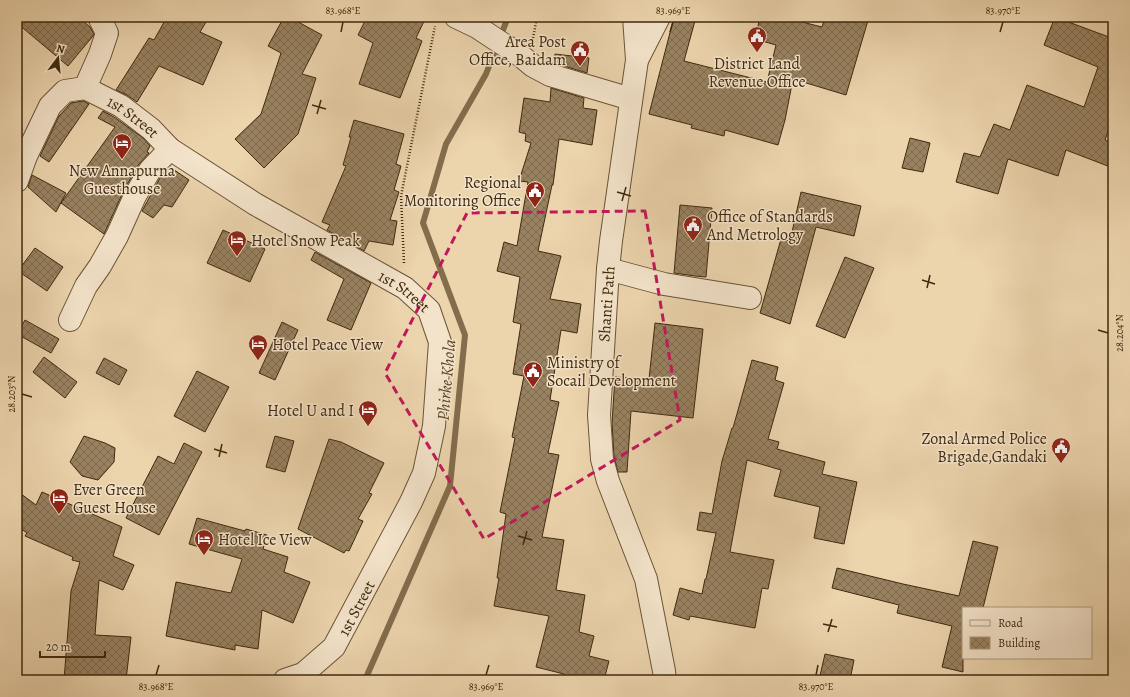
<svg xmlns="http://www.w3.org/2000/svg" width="1130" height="697" viewBox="0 0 1130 697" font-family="Alegreya,serif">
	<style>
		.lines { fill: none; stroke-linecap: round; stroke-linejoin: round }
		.stream { stroke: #836d4d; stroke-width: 6 }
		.building { fill: url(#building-cross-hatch); stroke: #3f2a0e }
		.minor-casing { stroke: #6a5436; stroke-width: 24 }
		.path { stroke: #3f2a0e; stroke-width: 2.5; stroke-dasharray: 1 2; stroke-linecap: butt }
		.minor { stroke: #f3e3ca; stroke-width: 22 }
		.marked { fill: none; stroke: #c2185b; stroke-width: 3; stroke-dasharray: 8 5; stroke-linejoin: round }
		.ticks { fill: none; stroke: #3f2a0e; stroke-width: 1.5 }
		.labels { text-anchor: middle; stroke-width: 3; stroke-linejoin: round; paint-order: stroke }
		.poi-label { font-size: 16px; fill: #3f2a0e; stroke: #f3e3ca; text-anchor: start }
		.street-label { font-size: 16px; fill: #3f2a0e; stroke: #f3e3ca }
		.water-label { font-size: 17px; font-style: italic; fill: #5c4628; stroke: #f3e3ca }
		.neatline { fill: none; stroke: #3f2a0e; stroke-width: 1.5 }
		.ticks-label { font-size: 10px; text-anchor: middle; fill: #3f2a0e }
	</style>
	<defs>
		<pattern id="building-cross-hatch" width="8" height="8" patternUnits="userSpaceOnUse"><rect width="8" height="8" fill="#998261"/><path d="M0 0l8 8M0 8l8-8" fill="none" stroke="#7e6b4e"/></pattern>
	</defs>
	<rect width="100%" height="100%" fill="#ecd4ad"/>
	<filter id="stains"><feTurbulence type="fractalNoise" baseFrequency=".005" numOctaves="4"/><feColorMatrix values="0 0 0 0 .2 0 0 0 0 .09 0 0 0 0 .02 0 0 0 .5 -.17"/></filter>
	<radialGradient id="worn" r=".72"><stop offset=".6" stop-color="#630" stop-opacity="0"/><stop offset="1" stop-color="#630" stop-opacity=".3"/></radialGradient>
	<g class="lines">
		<!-- stream -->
		<path class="stream" d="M365 680 450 486 465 335 423 223 446 144 486 74 508 17"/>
	</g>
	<!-- building -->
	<path class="building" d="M17 17H78L90 27 94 34 93 36 68 66 17 23Z
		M167 17H209L200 32 222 42 203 85 159 66 137 102 127 95 116 90 149 38 154 40Z
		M284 17H289L322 35 302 74 316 78 298 134 264 168 235 139 261 114 281 53 268 46Z
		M367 17H426L416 38 422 41 400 98 359 84 373 43 358 35Z
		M674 17H696L684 61 767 82 776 45 755 39 760 17H782L822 27 825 17H869L846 95 793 79 785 120 778 145 725 130 724 136 691 128 692 125 649 114Z
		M1055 17 1109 37 1111 33H1113V118L1105 140 1113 144V168L1066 150 1058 176 1008 159 998 194 956 182 964 153 980 157 994 124 1010 130 1027 85 1084 107 1098 67 1044 45Z
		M555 54 589 58 587 73 554 63Z
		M551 88 584 98 583 108 597 110 592 145 559 139 553 185H552L538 251 561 256 550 299 581 304 577 333 561 330 550 400 559 402 548 453 559 455 542 537 564 540 556 590 585 595 579 632 594 636 589 656 609 661 604 680H563L564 674 536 667 549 616 494 606 499 578H497L506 514 500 512 515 438 512 437 524 376 513 374 521 324 513 322 520 277 497 271 504 242 517 246 528 182 519 181 531 143 525 141 526 134 519 132 524 98 550 102Z
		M83 101 89 104 49 162 40 156 59 116 71 103Z
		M103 111 114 117 143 138 150 146 147 152 149 153 139 164 124 190 104 234 61 203 115 127 98 118Z
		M354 120 404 134 396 164 401 166 394 190 399 192 390 220 397 221 393 245 369 241 364 251 327 230 330 225 322 222 346 166 343 165 351 137H349Z
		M910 138 930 143 923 172 902 168Z
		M170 167 189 180 172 207 164 205 153 218 142 211 160 178Z
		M32 175 66 193 56 212 28 187Z
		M801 192 861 206 854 236 816 227 790 324 760 313 781 239 790 241Z
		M680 205 712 208 706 277 695 276 674 273Z
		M223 230 265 249 250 282 207 263Z
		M35 248 63 267 47 291 18 271Z
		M315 252 371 283 351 330 327 320 344 279 311 260Z
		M845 257 874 268 845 338 816 326Z
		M25 320 59 339 51 353 17 334Z
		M282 322 298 330 275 380 259 373Z
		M655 323 703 329 693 418 631 411 627 472H618L614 457 612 423 615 377 649 379Z
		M44 357 77 382 65 398 33 372Z
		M104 358 127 370 119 385 96 373Z
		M752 360 778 367 775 380 784 383 768 439 779 442 777 449 825 462 822 474 857 482 844 544 814 538 820 507 774 496 781 470 747 460 730 552 774 560 768 589 762 588 755 628 690 616 689 620 673 615 680 588 702 594 705 579H706L716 533 697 530 700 512 712 514 722 461 732 428H733Z
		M197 371 229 387 205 432 174 416Z
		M84 436 105 443 115 448 114 462 98 480 82 476 70 462Z
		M275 436 294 441 285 472 266 467Z
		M329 439 341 442 384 463 369 493 372 494 358 519 363 521 349 551 346 550 344 553 298 529Z
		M184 443 202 452 159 535 126 518 158 456 174 464Z
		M17 491 36 505 42 492 122 527 113 556 134 565 123 590 99 580 95 635 131 637 126 680H64L71 591 80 562 72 560 73 557 25 536 27 533 17 526Z
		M197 518 245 531 246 529 267 535 263 549 288 557 284 572 310 582 293 623 262 610 258 649 235 645V650L166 636 176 582 231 593 242 559 189 544Z
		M973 541 998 547 983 608H963V672L942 667 952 626 897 613 899 605 832 588 837 568 903 584 959 596Z
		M825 654 854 660 850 680H819Z"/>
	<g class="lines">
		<!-- minor casing -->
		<g class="minor-casing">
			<g id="minor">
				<path d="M456 17 477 27 521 56 533 66 550 75 631 99"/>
				<path d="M634 17 637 60 611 241 608 269 599 415 602 459 608 481 646 579 664 671 665 680"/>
				<path d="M637 60 659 17"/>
				<path id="s1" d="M85 88 121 106 151 129 170 149 255 204 405 288 429 310 440 342 434 426 424 473 411 502 334 647 303 674 285 680"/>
				<path d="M85 88 100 54 107 33 99 17"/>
				<path d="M17 181 26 156 50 106 65 91 85 88"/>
				<path d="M608 269 664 284 750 298"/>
				<path d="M70 320 86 286 100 266 117 236 135 196 150 170 170 149"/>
			</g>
		</g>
		<!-- path -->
		<path class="path" d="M533 38 537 17
			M404 263 401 196 435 26"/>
		<!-- minor -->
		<use href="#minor" class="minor"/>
	</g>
	<!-- marked area -->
	<path class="marked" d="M645 211 680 420 484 539 385 373 467 213Z"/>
	<!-- ticks -->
	<path class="ticks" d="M341 32 343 22M670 32 673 22M1000 32 1003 22M312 105 326 109M317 114 321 100M617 192 631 196M622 201 626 187M922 280 935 284M927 288 930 275M1098 330 1108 333M22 394 32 397M214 449 227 453M219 457 222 444M518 536 532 540M523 545 527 531M823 624 837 627M828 632 832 619M156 675 159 665M486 675 489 665M816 675 818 665"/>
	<!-- icons -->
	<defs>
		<g id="civic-pin" transform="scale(1)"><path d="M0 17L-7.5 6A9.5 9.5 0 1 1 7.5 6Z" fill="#8f2418" stroke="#f3e3ca"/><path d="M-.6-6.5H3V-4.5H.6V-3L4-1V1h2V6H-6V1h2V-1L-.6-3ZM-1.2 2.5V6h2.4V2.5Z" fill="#fff"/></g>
		<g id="hotel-pin" transform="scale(1)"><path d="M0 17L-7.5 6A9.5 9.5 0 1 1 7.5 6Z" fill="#8f2418" stroke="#f3e3ca"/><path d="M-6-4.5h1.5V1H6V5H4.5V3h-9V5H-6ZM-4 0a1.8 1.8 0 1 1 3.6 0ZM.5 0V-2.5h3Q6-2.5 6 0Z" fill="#fff"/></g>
	</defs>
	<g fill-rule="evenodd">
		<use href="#civic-pin" x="757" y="36"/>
		<use href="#civic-pin" x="580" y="50"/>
		<use href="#hotel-pin" x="122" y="143"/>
		<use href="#civic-pin" x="535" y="191"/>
		<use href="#civic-pin" x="693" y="225"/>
		<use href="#hotel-pin" x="237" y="240"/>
		<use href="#hotel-pin" x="258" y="344"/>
		<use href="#civic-pin" x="533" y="371"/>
		<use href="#hotel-pin" x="368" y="410"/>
		<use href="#civic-pin" x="1061" y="447"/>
		<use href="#hotel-pin" x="59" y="498"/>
		<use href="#hotel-pin" x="204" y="539"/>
	</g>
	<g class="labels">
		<!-- poi labels -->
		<g class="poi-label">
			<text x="566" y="47" text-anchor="end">Area Post<tspan x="566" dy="18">Office, Baidam</tspan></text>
			<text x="757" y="69" text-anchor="middle">District Land<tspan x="757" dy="18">Revenue Office</tspan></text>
			<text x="122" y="176" text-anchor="middle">New Annapurna<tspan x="122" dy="18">Guesthouse</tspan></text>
			<text x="521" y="188" text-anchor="end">Regional<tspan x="521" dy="18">Monitoring Office</tspan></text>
			<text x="707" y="222">Office of Standards<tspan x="707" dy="18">And Metrology</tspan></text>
			<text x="251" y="246">Hotel Snow Peak</text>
			<text x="272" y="350">Hotel Peace View</text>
			<text x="547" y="368">Ministry of<tspan x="547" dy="18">Socail Development</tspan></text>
			<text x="354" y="416" text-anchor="end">Hotel U and I</text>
			<text x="1047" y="444" text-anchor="end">Zonal Armed Police<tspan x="1047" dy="18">Brigade,Gandaki</tspan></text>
			<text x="73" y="495">Ever Green<tspan x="73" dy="18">Guest House</tspan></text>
			<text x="218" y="545">Hotel Ice View</text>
		</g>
		<!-- street labels -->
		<g class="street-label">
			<text dy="6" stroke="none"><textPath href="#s1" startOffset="56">1st Street</textPath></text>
			<text dy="6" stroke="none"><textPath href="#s1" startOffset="380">1st Street</textPath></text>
			<text transform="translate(606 304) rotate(-86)" y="6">Shanti Path</text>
			<text transform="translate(356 608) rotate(-62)" y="6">1st Street</text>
		</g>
		<!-- water labels -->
		<g class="water-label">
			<text transform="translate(446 380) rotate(-85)" y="6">Phirke Khola</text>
		</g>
	</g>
	<!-- margin -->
	<rect width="1130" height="697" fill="none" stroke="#ecd4ad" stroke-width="44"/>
	<!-- legend -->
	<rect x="962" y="607" width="130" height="52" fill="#f3e3ca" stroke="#ab997f"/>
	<rect x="970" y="620" width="20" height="6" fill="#f3e3ca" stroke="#ab997f"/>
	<text x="998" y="627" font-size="12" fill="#3f2a0e">Road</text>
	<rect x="970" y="637" width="20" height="12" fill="url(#building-cross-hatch)" stroke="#ab997f"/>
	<text x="998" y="647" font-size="12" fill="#3f2a0e">Building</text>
	<!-- north arrow -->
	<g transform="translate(58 58) rotate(16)" stroke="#f3e3ca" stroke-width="3" paint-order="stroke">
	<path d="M0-3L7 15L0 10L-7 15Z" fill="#3f2a0e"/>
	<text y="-6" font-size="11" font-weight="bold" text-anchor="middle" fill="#3f2a0e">N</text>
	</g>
	<!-- scale -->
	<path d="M40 651v6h65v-6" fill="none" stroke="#3f2a0e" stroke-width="2"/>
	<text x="46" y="651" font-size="12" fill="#3f2a0e" stroke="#f3e3ca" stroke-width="3" paint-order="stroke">20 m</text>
	<rect x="22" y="22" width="1086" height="653" class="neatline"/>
	<g class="ticks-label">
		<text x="343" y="14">83.968°E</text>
		<text x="673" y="14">83.969°E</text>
		<text x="1003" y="14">83.970°E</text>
		<text transform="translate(1119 333) rotate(-90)" y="4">28.204°N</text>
		<text transform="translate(11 394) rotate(-90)" y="4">28.203°N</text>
		<text x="156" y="690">83.968°E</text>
		<text x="486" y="690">83.969°E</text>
		<text x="816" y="690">83.970°E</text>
	</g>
	<rect width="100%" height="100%" filter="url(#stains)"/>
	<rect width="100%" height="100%" fill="url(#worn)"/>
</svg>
